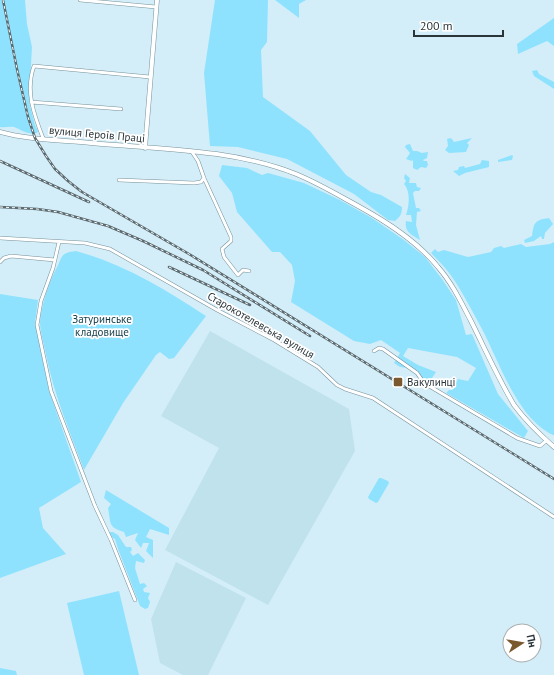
<svg xmlns="http://www.w3.org/2000/svg" width="554" height="675" viewBox="0 0 554 675" font-family="'PT Sans',sans-serif">
	<style>
		.built { fill: #bfe2ed }
		.green { fill: #8fe2fe }
		.lines { fill: none; stroke-linecap: round; stroke-linejoin: round }
		.street-casing { stroke: #78919a; stroke-width: 4 }
		.secondary-casing { stroke: #78919a; stroke-width: 5 }
		.street { stroke: #fff; stroke-width: 3 }
		.secondary { stroke: #fff; stroke-width: 4 }
		.rail-casing { stroke: #5a6a70; stroke-width: 2.5 }
		.rail { stroke: #fff; stroke-width: 1; stroke-dasharray: 3; stroke-linecap: butt }
		.poi-dot { fill: #7a592f; stroke: #fff; stroke-width: 1.5 }
		.labels { text-anchor: middle; stroke-width: 3.5; stroke-linejoin: round; paint-order: stroke }
		.street-label { font-size: 11px; fill: #2a3539; stroke: #fff }
		.park-label { font-size: 11px; fill: #113b47; stroke: #fff }
		.poi-label { font-size: 11px; fill: #2a3539; stroke: #fff; text-anchor: start }
	</style>
	<rect width="100%" height="100%" fill="#d3eef8"/>
	<!-- built -->
	<path class="built" d="M210 331 349 409 355 451 268 605 165 550 219 448 161 416Z
		M176 562 246 598 208 675H183L160 663 151 619Z"/>
	<!-- green -->
	<path class="green" d="M0 0H25L27 24 32 47 29 102 35 125 38 131 37 133C27 135 22 130 14 127 9 126 5 128 0 127Z
		M215 0H268L267 42 261 50 263 97 310 131 346 175 371 192 381 195 402 207C402 214 400 217 395 221L388 220 354 194 287 159 238 147 210 146 204 73Z
		M275 0H306L299 4V18Z
		M554 18V46L547 41 518 54 517 44Z
		M537 70 539 74 554 82V89L534 76 532 71Z
		M451 138 454 142 472 138 467 143 469 145 466 152 449 153 445 150 448 146 447 139Z
		M410 144 413 151H417L422 153 428 152 427 158 423 160 424 161H427L428 165 426 168 421 167 417 170 413 168V160L412 161 406 159 410 153 405 147 406 145Z
		M512 155 513 156 512 160 498 162V160Z
		M482 160 489 161V167L465 173 459 176 453 171 458 170 459 167 464 166 465 168 480 164Z
		M222 165 247 168 262 175 268 173 304 183 340 200 372 218 404 240 425 257 442 279 456 300 466 335 472 334 498 394 528 431 524 438 446 393 449 390H452L458 379 468 381 476 368 457 357 408 348 403 356 418 365 436 372 432 378 434 379 431 382H427L408 368 400 367 394 363 400 353 381 340 370 344 354 341 291 302 295 281 292 265 280 252H272L237 212 232 193 219 176Z
		M405 174 410 178 409 183H416L417 187 421 188 419 191H415L413 193 416 208H419L421 211 417 212 416 225 420 240C412 235 404 232 406 221L412 222 411 215H406C409 206 411 192 404 184L406 181 404 178Z
		M549 218 553 224 545 233 544 239H542L541 236 534 241 525 243 524 240 532 236C534 223 534 220 549 218Z
		M554 242V435H553C518 419 500 364 483 331 475 316 467 301 458 286 451 274 441 263 431 253L435 249 438 252 444 250 468 257 491 252 494 248 501 246 504 248 521 244 526 247 550 244Z
		M76 251C124 264 165 289 206 316L174 358 169 359 160 352 156 355 123 403 84 470C70 432 54 395 46 355 44 344 40 332 40 322 41 307 49 282 56 269 63 257 59 253 76 251Z
		M0 294 38 300 35 323 49 391 81 482 39 508 43 528 66 554 0 578Z
		M379 478H381L388 481 389 483 378 502 376 503 369 499 368 497Z
		M106 490 169 528V535L150 529 146 537 153 540V558L146 551 149 543H143L141 548 135 540 138 533 126 537 124 532C108 527 111 524 108 508L111 504 104 498Z
		M109 532H113L118 535 126 547H131L132 550 130 552 133 556 138 553 145 560 144 563 136 561 135 568 140 584 144 583 147 586 143 589 144 592 150 593 148 598 150 602 148 608 145 609 140 606 118 549 115 539 111 537Z
		M119 591 139 675H84L67 603Z
		M0 668 16 671 17 675H0Z"/>
	<g class="lines">
		<!-- street casing -->
		<g class="street-casing">
			<path id="street" d="M80 0 156 7
				M31 102 121 109
				M43 138C34 115 25 91 34 66L150 77
				M192 152 198 161 204 178 231 237V241L222 249 224 257 238 275 243 270 249 271
				M119 180 194 183 201 182 204 178
				M0 238 85 243 110 249 217 310 274 340 318 367 337 385 345 389 373 398 554 517
				M59 242 53 268 41 301 37 325 51 391 95 506 111 540 135 600
				M0 262 4 258 11 256 55 260
				M374 351 379 348 383 349 417 373 424 383 517 438 540 446 546 441"/>
		</g>
		<!-- secondary casing -->
		<g class="secondary-casing">
			<path id="secondary" d="M0 132C29 140 61 140 91 143 158 149 234 149 296 174 318 183 338 195 358 206 387 222 417 241 438 267 452 283 461 302 471 321 485 349 498 378 514 405 526 421 539 434 554 447
				M145 148 157 0"/>
		</g>
		<!-- street -->
		<use href="#street" class="street"/>
		<!-- secondary -->
		<use href="#secondary" class="secondary"/>
		<!-- rail casing -->
		<g class="rail-casing">
			<path id="rail" d="M3 0 17 69 28 117 35 138 46 156 55 169 68 181 82 192 189 254 554 479
				M0 161 89 202
				M0 207 37 209 58 212 108 226 143 241 203 270 310 336
				M169 267 250 305"/>
		</g>
		<!-- rail -->
		<use href="#rail" class="rail"/>
	</g>
	<!-- markers -->
	<rect class="poi-dot" x="393" y="377" width="10" height="10" rx="2"/>
	<g class="labels">
		<!-- street labels -->
		<g class="street-label">
			<text transform="translate(97 134) rotate(5)" y="4">вулиця Героїв Праці</text>
			<text transform="translate(261 325) rotate(30)" y="4">Старокотелевська вулиця</text>
		</g>
		<!-- park labels -->
		<g class="park-label">
			<text x="102" y="323">Затуринське<tspan x="102" dy="13">кладовище</tspan></text>
		</g>
		<!-- poi labels -->
		<g class="poi-label">
			<text x="407" y="386">Вакулинці</text>
		</g>
	</g>
	<!-- north arrow -->
	<g transform="translate(522 643) rotate(78)"><circle r="19" fill="#ffffff" stroke="#aaaeb0"/>
	<path d="M0-3L7 15L0 10L-7 15Z" fill="#7a592f"/>
	<text y="-6" font-size="11" font-weight="bold" text-anchor="middle" fill="#2a3539">Пн</text>
	</g>
	<!-- scale -->
	<path d="M414 30v6h89v-6" fill="none" stroke="#2a3539" stroke-width="2"/>
	<text x="420" y="30" font-size="12" fill="#2a3539" stroke="#ffffff" stroke-width="3" paint-order="stroke">200 m</text>
</svg>
